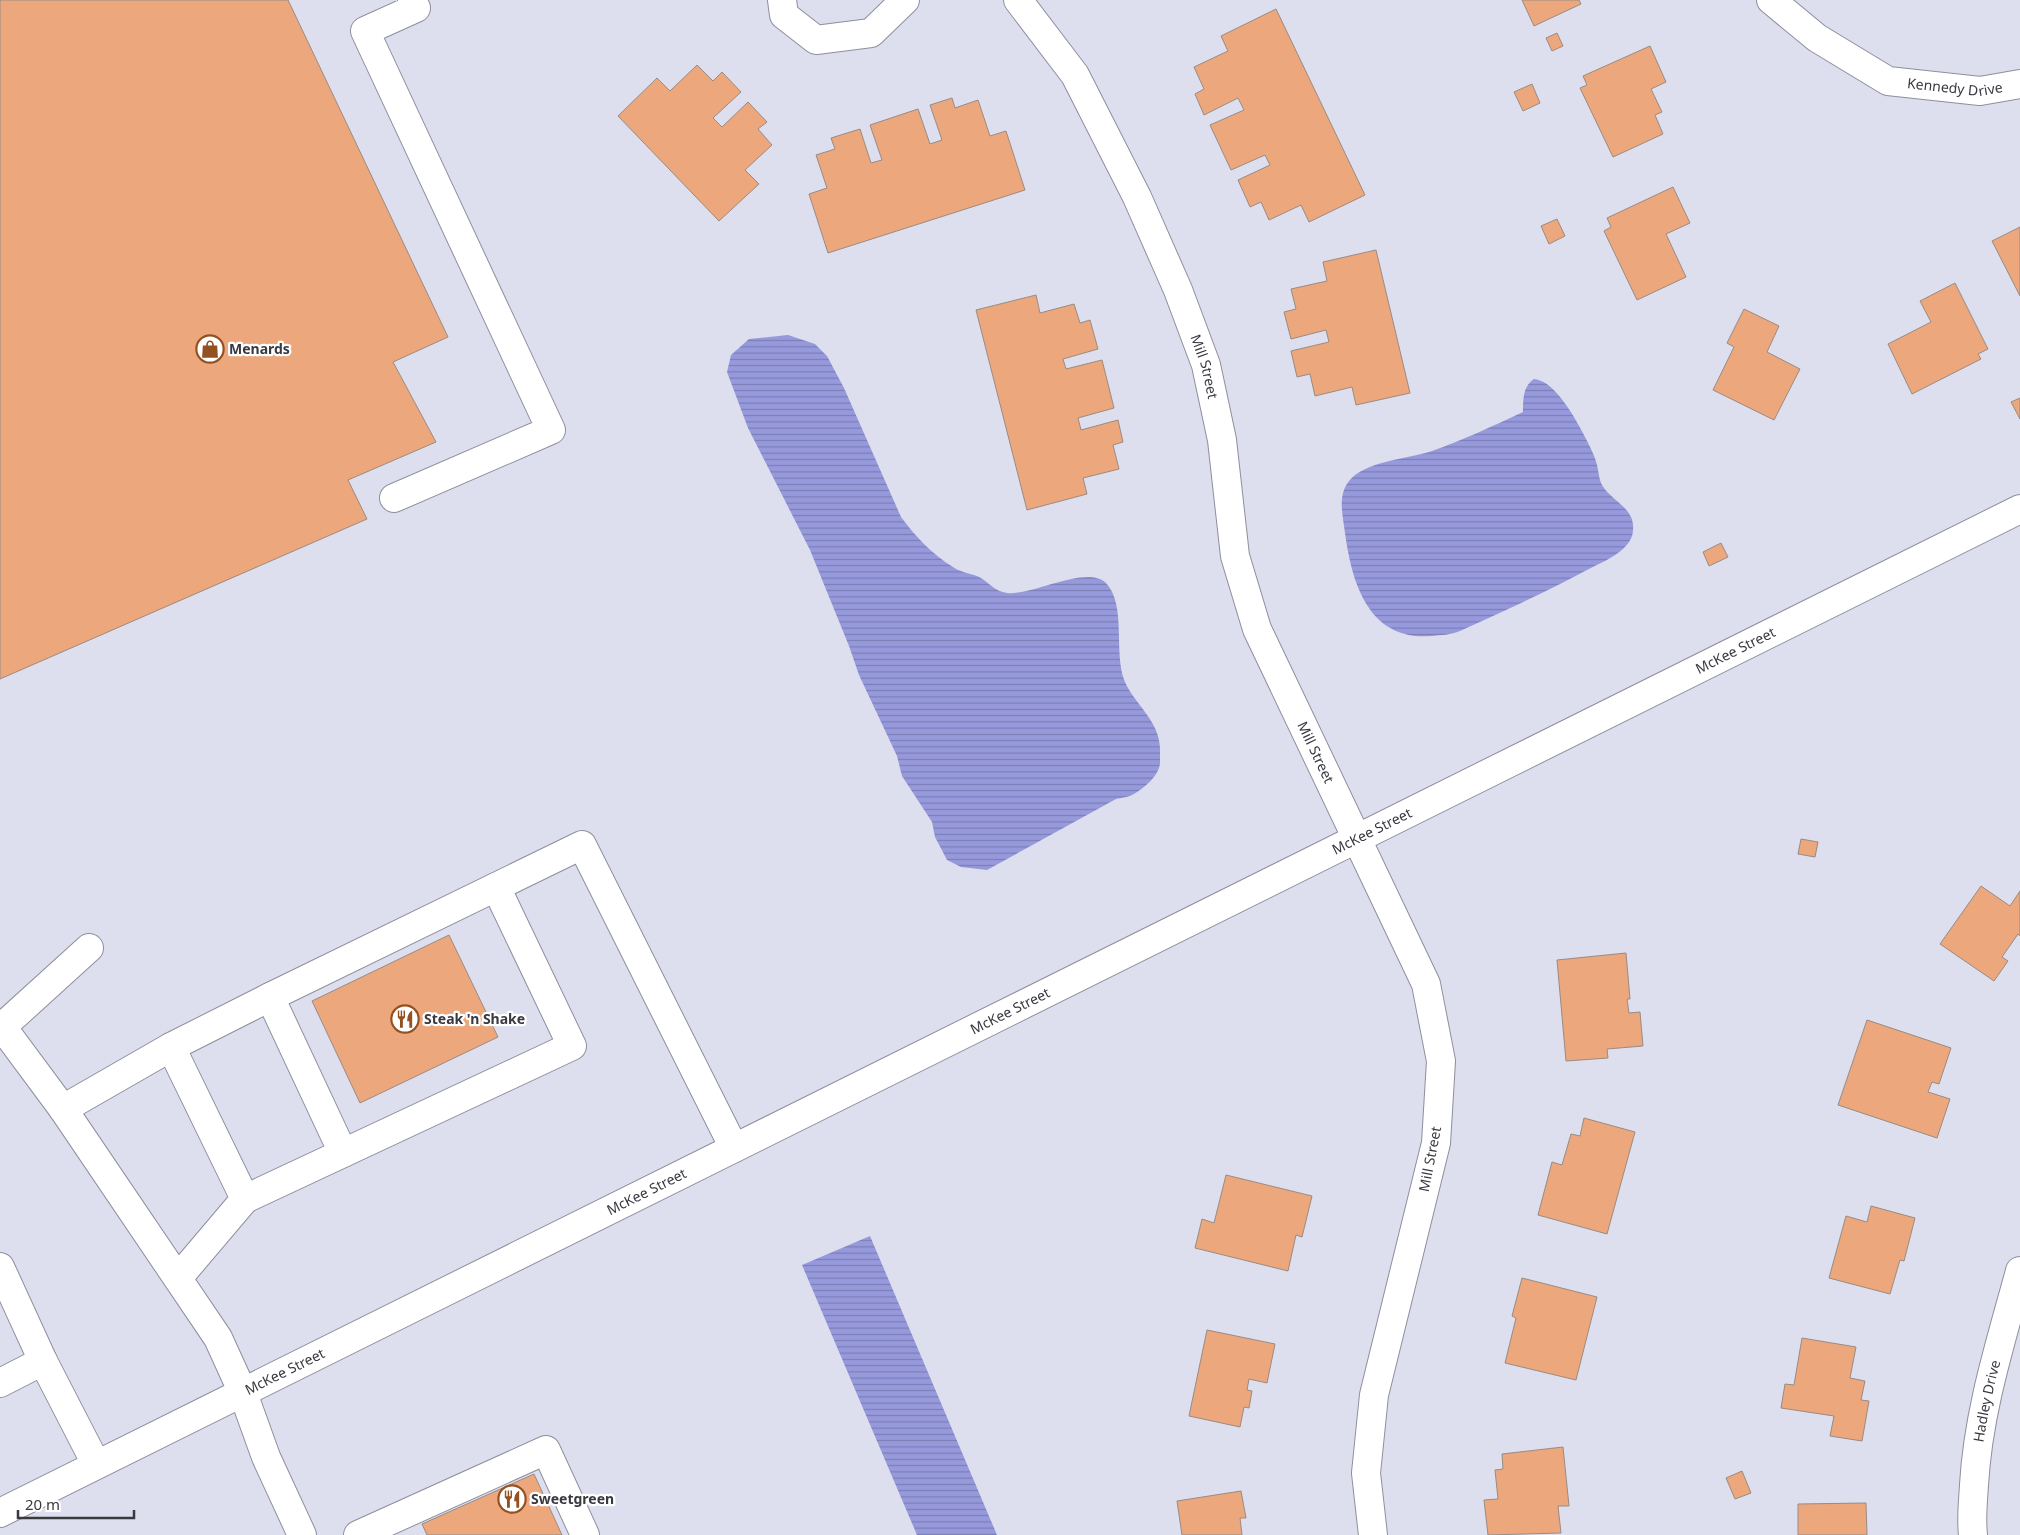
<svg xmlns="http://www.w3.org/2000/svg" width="2020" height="1535" viewBox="0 0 2020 1535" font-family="'Noto Sans',sans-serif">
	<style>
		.water { fill: url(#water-rules) }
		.building { fill: #eca77d; stroke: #998b82 }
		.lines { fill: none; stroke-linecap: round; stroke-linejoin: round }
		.minor-casing { stroke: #8e8f9e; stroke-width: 30 }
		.minor { stroke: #fff; stroke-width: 28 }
		.labels { text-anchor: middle; stroke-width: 4.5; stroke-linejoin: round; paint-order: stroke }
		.street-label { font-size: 14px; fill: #393940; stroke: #fff }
		.poi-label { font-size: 14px; font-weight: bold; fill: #393940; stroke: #fff; text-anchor: start }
	</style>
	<defs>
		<pattern id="water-rules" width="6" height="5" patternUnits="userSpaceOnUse" patternTransform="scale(1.25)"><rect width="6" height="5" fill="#9799dd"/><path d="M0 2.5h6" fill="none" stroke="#7c7eb5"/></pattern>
	</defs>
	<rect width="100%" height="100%" fill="#dddeee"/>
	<!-- water -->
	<path class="water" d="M788 335 815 344 827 356 844 388 901 517C915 536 933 555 953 567 961 573 972 573 981 578 990 584 995 591 1007 593 1032 596 1087 564 1106 583 1127 605 1113 654 1125 682 1135 705 1159 720 1160 748 1160 753 1160 758 1160 763 1159 776 1144 788 1134 794 1129 797 1121 798 1116 799L987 870 961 867 947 860 935 837 932 822 902 776 897 756 859 675 849 646 810 550 748 428 727 372 731 355 749 339Z
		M1534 379C1555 380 1577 421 1586 439 1590 447 1595 456 1597 465 1599 473 1599 482 1604 488 1615 503 1635 509 1633 530 1633 537 1629 543 1624 548 1614 558 1598 564 1585 571 1544 593 1502 612 1460 631 1451 635 1441 635 1431 636 1369 641 1352 584 1345 533 1343 516 1337 496 1349 481 1365 461 1408 459 1432 451 1463 440 1493 426 1523 412 1523 400 1523 386 1534 379Z
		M870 1236 997 1535H917L802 1265Z"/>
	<!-- building -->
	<path class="building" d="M0 0H288L448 337 393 362 436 442 348 480 367 519 0 679Z
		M1522 0H1579L1581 4 1534 26Z
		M1276 9 1365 195 1309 222 1301 205 1269 220 1261 202 1250 207 1238 180 1270 165 1265 155 1231 170 1210 125 1244 110 1238 98 1204 115 1195 94 1204 89 1194 67 1228 51 1221 36Z
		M1557 33 1563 46 1552 51 1546 38Z
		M1650 46 1666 82 1651 89 1662 112 1655 115 1663 134 1613 157 1580 88 1587 85 1583 76Z
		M697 65 713 81 722 72 741 92 713 118 722 127 748 102 767 122 758 129 772 145 745 170 759 184 719 221 618 116 657 78 670 91Z
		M1532 84 1540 103 1523 111 1514 92Z
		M952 98 955 108 978 100 990 136 1006 131 1025 190 828 253 809 194 827 188 816 155 835 149 831 138 860 129 871 163 882 160 870 125 918 109 930 144 942 140 930 105Z
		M1673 187 1690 223 1666 234 1686 277 1637 300 1604 231 1611 227 1607 218Z
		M1557 219 1565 236 1549 244 1541 226Z
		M2020 227V296L1992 241Z
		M1376 250 1410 393 1356 405 1352 387 1315 396 1310 374 1297 377 1291 351 1329 342 1326 330 1291 339 1284 312 1296 309 1291 289 1327 281 1323 262Z
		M1955 283 1988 349 1978 354 1981 359 1912 394 1888 344 1931 322 1920 301Z
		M1036 295 1040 313 1074 304 1080 323 1090 320 1098 349 1063 359 1066 369 1102 360 1114 408 1078 418 1081 430 1118 420 1123 442 1113 445 1119 469 1083 478 1087 494 1027 510 976 310Z
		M1744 309 1779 326 1767 352 1800 369 1774 420 1713 390 1734 347 1727 343Z
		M2020 398V419L2011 402Z
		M1721 543 1728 557 1709 566 1703 552Z
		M1801 839 1818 842 1815 857 1798 854Z
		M1981 886 2010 906 2020 891V936L2018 934 2002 957 2008 961 1994 981 1940 944Z
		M449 935 498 1037 360 1103 312 1001Z
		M1626 953 1630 999H1627L1629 1013 1640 1012 1643 1046 1607 1049 1608 1058 1566 1061 1557 960Z
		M1867 1020 1951 1048 1939 1084 1932 1082 1928 1092 1950 1099 1937 1138 1838 1105Z
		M1584 1118 1635 1132 1607 1234 1538 1215 1552 1162 1562 1165 1571 1134 1580 1136Z
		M1226 1175 1312 1196 1302 1237 1296 1235 1288 1271 1195 1248 1202 1219 1214 1223Z
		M1871 1206 1915 1218 1904 1261 1900 1260 1890 1294 1829 1278 1846 1216 1867 1222Z
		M1522 1278 1597 1297 1576 1380 1505 1363 1516 1318 1512 1316Z
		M1207 1330 1275 1344 1267 1383 1249 1379 1247 1390 1252 1391 1249 1408 1244 1407 1240 1427 1189 1416Z
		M1802 1338 1856 1347 1850 1378 1865 1381 1861 1400 1869 1401 1862 1441 1830 1436 1834 1416 1781 1408 1785 1384 1794 1385Z
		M1563 1447 1569 1506H1558L1561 1533 1488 1535 1484 1500 1498 1499 1495 1470 1503 1469 1502 1454Z
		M1742 1471 1751 1493 1735 1499 1726 1478Z
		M534 1474 562 1535H427L422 1524Z
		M1241 1491 1246 1518H1240L1242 1535H1182L1177 1501Z
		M1866 1503 1867 1535H1798V1504Z"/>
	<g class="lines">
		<!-- minor casing -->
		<g class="minor-casing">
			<g id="minor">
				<path d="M782 0 784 15 816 40 871 33 905 0"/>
				<path id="s1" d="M1018 0 1075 75 1137 197 1178 290 1206 365 1222 440 1235 556 1257 629 1426 984 1441 1061 1436 1143 1374 1395 1366 1473 1373 1535"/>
				<path id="s2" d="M1771 0 1817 38 1888 81 1980 91 2020 84"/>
				<path d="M394 498 551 430 365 31 416 8 412 0"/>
				<path d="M270 997 343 1153"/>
				<path d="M0 1024 63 1109 218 1338 243 1393 266 1457 302 1535"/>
				<path d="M2 1027 89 948"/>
				<path d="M171 1047 245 1199 178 1278"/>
				<path d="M63 1109 171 1047 270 997 582 845 734 1148"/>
				<path d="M245 1199 572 1046 496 887"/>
				<path d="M0 1267 43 1361 96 1464"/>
				<path d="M0 1383 43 1361"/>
				<path id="s3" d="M0 1513 2020 509"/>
				<path d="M358 1535 546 1450 585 1535"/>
				<path id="s4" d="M1973 1535C1971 1518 1973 1502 1974 1485 1978 1412 2001 1341 2020 1271"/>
			</g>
		</g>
		<!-- minor -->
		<use href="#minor" class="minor"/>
	</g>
	<!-- icons -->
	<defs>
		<g id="shop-ring" transform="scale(1.4375)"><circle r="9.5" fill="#fff" stroke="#935020" stroke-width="1.5"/><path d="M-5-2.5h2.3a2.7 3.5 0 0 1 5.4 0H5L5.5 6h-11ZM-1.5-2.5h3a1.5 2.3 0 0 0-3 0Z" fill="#935020"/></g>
		<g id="restaurant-ring" transform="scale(1.4375)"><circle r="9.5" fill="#fff" stroke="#935020" stroke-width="1.5"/><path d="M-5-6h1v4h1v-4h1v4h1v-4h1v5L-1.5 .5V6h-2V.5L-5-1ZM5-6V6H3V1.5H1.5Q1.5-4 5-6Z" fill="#935020"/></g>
	</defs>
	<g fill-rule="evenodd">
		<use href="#shop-ring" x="210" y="349"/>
		<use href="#restaurant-ring" x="405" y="1019"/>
		<use href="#restaurant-ring" x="512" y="1499"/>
	</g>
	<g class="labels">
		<!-- street labels -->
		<g class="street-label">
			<text dy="5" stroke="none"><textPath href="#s2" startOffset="210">Kennedy Drive</textPath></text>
			<text dy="5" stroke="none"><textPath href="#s1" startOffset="414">Mill Street</textPath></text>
			<text dy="5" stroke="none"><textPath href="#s3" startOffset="1938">McKee Street</textPath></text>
			<text dy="5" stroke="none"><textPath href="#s1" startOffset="819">Mill Street</textPath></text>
			<text dy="5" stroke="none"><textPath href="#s3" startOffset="1532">McKee Street</textPath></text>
			<text dy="5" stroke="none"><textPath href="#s3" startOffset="1128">McKee Street</textPath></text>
			<text transform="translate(1430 1159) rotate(-79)" y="5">Mill Street</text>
			<text dy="5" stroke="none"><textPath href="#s3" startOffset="722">McKee Street</textPath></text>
			<text dy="5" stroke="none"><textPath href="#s3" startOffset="318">McKee Street</textPath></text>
			<text dy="5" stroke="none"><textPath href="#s4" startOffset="135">Hadley Drive</textPath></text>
		</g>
		<!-- poi labels -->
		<g class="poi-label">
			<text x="229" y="354">Menards</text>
			<text x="424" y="1024">Steak 'n Shake</text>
			<text x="531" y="1504">Sweetgreen</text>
		</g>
	</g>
	<!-- scale -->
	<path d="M18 1510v8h116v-8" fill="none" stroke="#393940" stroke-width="2.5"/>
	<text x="25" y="1510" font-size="15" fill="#393940" stroke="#ffffff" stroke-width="4" paint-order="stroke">20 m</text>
</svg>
